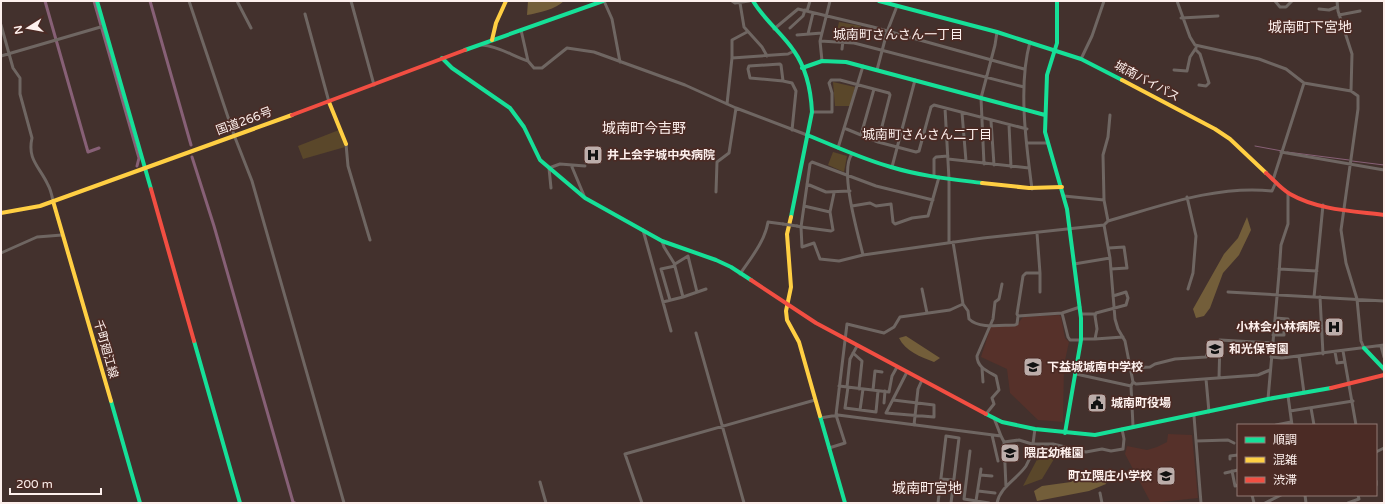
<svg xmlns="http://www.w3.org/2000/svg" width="1385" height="504" viewBox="0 0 1385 504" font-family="'Varela Round','Noto Sans JP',sans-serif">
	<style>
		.built { fill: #56312a }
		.green { fill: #5a472a }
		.forest { fill: #735e3a }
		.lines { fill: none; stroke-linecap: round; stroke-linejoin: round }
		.stream { stroke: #876076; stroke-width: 1 }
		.canal { stroke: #876076; stroke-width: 3 }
		.street { stroke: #6f6662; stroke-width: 3 }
		.fast { stroke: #16e098; stroke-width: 4 }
		.slow { stroke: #ffcf43; stroke-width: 4 }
		.jam { stroke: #f24e42; stroke-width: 4 }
		.street-bridge { stroke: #6f6662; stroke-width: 3 }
		.labels { text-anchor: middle; stroke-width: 3.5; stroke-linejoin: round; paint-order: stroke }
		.street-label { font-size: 12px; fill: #fdf0ed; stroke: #4b2b25 }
		.poi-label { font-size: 12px; font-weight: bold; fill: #fdf0ed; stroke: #4b2b25; text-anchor: start }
		.neighbourhood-label { font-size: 13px; fill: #fdf0ed; stroke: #4b2b25 }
		.quarter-label { font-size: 14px; fill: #fdf0ed; stroke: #4b2b25 }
	</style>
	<rect width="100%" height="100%" fill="#43312d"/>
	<!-- built -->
	<path class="built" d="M1059 315 1061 317 1065 338 1069 342 1064 365 1063 422 1038 420 1010 393 1007 369 981 357 991 326H1016L1023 317Z
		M1168 434 1192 435 1198 498 1151 503 1125 454 1127 446 1147 450 1157 447 1167 442Z"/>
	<!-- green -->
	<path class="green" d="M839 22 861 26 857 41 835 39Z
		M833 82 855 87 850 106H835Z
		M339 130 345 147 303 159 298 146Z
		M833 152 847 156 844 172 828 165Z
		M1041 452 1057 454 1042 479 1023 486Z"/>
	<!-- forest -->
	<path class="forest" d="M528 1H564C556 9 539 13 527 15Z
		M1247 217 1251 230 1239 255 1223 273 1210 308 1204 316 1196 318 1193 309 1224 254 1238 238Z
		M906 336 940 358 934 362C921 357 905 351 899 338Z
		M1097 472 1109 474 1106 484 1089 491 1037 501 1034 491 1042 486 1071 482 1082 475Z"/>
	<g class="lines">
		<!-- stream -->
		<path class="stream" d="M1255 146 1282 151
			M1287 152 1349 160
			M1352 161 1384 165"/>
		<!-- canal -->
		<path class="canal" d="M45 1 88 152 99 148
			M94 1 139 158 137 166
			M150 1 191 145
			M192 157 214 226 293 502 295 503"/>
		<!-- street -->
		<path class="street" d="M189 1 234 135 252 181 344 503
			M237 1 251 28
			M351 1 374 85
			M604 1 612 19 620 62
			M732 1 735 3 749 1
			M1177 1 1190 37 1195 45 1259 59 1286 69 1304 83 1351 91 1358 96V109L1341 230 1346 263 1357 299 1361 341 1364 348
			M1275 1 1280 7H1286L1292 1
			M1337 1 1338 11 1352 54 1351 91
			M740 3 744 27 762 47 767 56
			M1319 9 1329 10 1337 7
			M807 11 810 1
			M305 14 329 102
			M1339 15 1360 11
			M1181 18 1218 16
			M1 25 13 68 20 78V94L32 138C27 160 40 167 48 185 51 190 52 196 53 201
			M790 28 803 16 805 10
			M774 29 798 9 873 27 1024 69
			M521 30 528 61 534 68H542L567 48 594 52 685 85 736 108 807 135
			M747 32 732 40V58L788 54 794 51
			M808 34 813 13
			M797 35 822 33
			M820 41 854 43 1024 87
			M1030 42C1018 85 1026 144 1032 189
			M482 45C499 46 512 56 528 61
			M842 49 843 41
			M1196 50 1200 54 1209 83 1206 86 1199 85
			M1 56 104 26
			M1081 59 1092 36 1104 1
			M822 61 820 41 830 1
			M877 70 887 32 897 6
			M1174 70 1187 71 1190 57 1196 48
			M783 81 750 78 748 69 749 66 780 64 781 65 783 81 792 83 796 91 792 130
			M727 104 732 58
			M945 108 949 179V242
			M812 112H832V93L829 83 831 80H840L889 93 890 95 878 142
			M962 113 966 161
			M991 121 994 165
			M1009 125 1011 167
			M844 128 878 142 916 152 919 151 931 107 934 105 1027 129
			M861 135 874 89
			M1028 143H1047
			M346 144 348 166 370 240
			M838 148 863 66
			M1281 152 1384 170
			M948 159 1029 168
			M984 164 981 98 995 45 997 32
			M572 167 585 198
			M892 167 915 80
			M934 176V159L936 157 948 156
			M1273 180 1304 83
			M807 184 826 192 850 191
			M551 188 549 168 560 164 585 166
			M716 192 717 162 729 153 736 108
			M834 193 830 212 833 230 831 231 801 227 810 164 812 162 876 186 933 200
			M1064 196 1104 200
			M1187 197 1196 236 1193 273 1188 289
			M804 206 830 212
			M852 206 870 203 876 206 891 204 893 222 895 224 912 218 928 216 939 177
			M1108 221 1104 200 1103 155 1108 137 1110 115
			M1104 225 1110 258 1115 319 1118 329 1125 341 1133 382 1131 386 1133 426
			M797 226 801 227 802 247 814 243 820 259 839 261 863 255C858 234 839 170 852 154
			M643 230 671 331
			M662 241 664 247 674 263 683 297 663 302
			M953 242 963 304 968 311 969 319C979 329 1001 325 1015 325L1017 324 1018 316 1017 314 1023 276 1026 273H1040L1037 233
			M1109 248 1124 247 1127 268 1111 269
			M1 253 37 237 62 235
			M863 255 983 238 1104 225 1108 221C1161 206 1215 185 1272 191L1276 182
			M675 264 688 256 697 292
			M1074 264 1110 258
			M1279 269 1317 271
			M1040 273V292
			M740 274C751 258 765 241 768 222L783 224
			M922 289 927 313
			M1228 292 1384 301
			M683 297 706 289
			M1314 297 1323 205
			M1320 297 1323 354
			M670 300 661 269 675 266
			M1062 313 1068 337 1070 340H1081
			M1081 314H1095
			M1018 316 1062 313 1080 307
			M1275 318 1288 319V322H1294
			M696 333 744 503
			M1273 335H1284V331H1295V328H1305L1306 323 1320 322
			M1081 339H1095L1097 329 1095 316 1096 313 1126 305 1128 298 1126 292 1113 296
			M1095 339 1123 337
			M1381 346 1384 357
			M1343 351 1356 425
			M1335 352 1337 363 1345 362
			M853 353 862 361 859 389
			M1299 356 1304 393
			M1271 357 1282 358 1384 345
			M982 368 983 382
			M1130 368 1150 367 1155 364 1175 359 1206 357 1207 354
			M1076 374 1131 386
			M1219 378 1220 340 1272 343
			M1206 379 1209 412
			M1133 382 1136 384 1258 375 1270 370
			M839 386 889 392 892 376 897 367
			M847 387 850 359 857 346
			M848 387 845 408 876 412 878 391
			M873 390 875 371 882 372
			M1288 396 1292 425
			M1268 399 1279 274 1281 245 1288 224V193
			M893 400 934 405V417L886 413 907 372
			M884 403 885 391
			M1311 408 1314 425
			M860 410 863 389
			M1290 411 1353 401
			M986 414 994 404 992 398 999 390 996 376C987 371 977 367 977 356L993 319 995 302 999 299 1002 284
			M1194 416 1201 503
			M820 418 838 415 1001 436 994 418
			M914 425 918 389 922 380
			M1276 425 1291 422
			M992 435 998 461
			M1001 436 1004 442 1019 440 1032 444H1053L1086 452 1102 449 1111 451 1123 449 1124 439 1122 429
			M1196 441 1228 440 1234 443
			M1004 442 1006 487
			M829 448 845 443 836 415 847 324 884 333 894 327 900 317 950 310 963 304
			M970 451 964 499 989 503
			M1376 452 1384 448
			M1230 459V456L1238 455
			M1232 471 1235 486 1238 485
			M1225 473 1238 470
			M980 475 992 476
			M941 479 953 480
			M1376 481V485
			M540 482 546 503
			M978 491 995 493
			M1100 493 1102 503
			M1252 495 1254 503
			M1305 495 1306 503
			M976 501 981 469
			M642 503 625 454 815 400
			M938 503 946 436 959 438 951 503
			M997 503C1000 487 1017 479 1026 466 1033 455 1033 441 1035 429
			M1265 503 1281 495
			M1348 503 1359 499 1358 495"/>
		<!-- fast -->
		<path class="fast" d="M97 1 151 189
			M753 1C765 21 782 33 794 51 806 68 811 91 812 112L791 217
			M879 1 997 32 1081 59 1122 80
			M1057 1V43L1047 75 1045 132 1067 209 1081 318V340L1065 433
			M465 50 603 1
			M442 58 452 68 510 108 524 127 540 160 585 198 662 241 716 260 731 267 751 280
			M802 68 822 61 846 62 1045 115
			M807 135C835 146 862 159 891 167 920 176 951 179 982 183
			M194 341 240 503
			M1364 348 1384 369
			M111 401 140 503
			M986 414 1002 422 1035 429 1095 435 1268 399 1331 388
			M820 416 845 503"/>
		<!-- slow -->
		<path class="slow" d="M492 40 496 23 506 1
			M1122 80 1215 129 1230 139 1266 173
			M329 102 346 144
			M982 183 1029 188 1062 187
			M53 201 111 401
			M1 213 40 206 292 115
			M791 217 787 234 791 287 786 311 787 320 799 342 820 416"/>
		<!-- jam -->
		<path class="jam" d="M292 115 465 50
			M1266 173C1274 180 1281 189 1290 194 1318 210 1353 211 1384 215
			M151 189 194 341
			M751 280 816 323 986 414
			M1331 388 1384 375"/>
		<!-- street-bridge -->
		<path class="street-bridge" d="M783 224 797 226"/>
	</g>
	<!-- icons -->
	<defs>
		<g id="hospital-square" transform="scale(1)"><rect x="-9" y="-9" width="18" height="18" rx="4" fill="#bcadaa" stroke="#4b2b25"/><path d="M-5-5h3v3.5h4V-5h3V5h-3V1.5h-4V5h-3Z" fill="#111"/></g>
		<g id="school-square" transform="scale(1)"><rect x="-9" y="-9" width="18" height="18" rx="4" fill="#bcadaa" stroke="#4b2b25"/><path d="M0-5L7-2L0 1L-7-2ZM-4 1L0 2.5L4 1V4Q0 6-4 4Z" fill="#111"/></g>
		<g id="civic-square" transform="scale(1)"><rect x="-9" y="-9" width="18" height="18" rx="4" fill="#bcadaa" stroke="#4b2b25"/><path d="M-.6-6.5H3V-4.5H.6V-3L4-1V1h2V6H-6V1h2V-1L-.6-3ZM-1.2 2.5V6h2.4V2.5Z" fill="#111"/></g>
	</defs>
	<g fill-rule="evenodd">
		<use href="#hospital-square" x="593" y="155"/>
		<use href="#hospital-square" x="1334" y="327"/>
		<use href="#school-square" x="1215" y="349"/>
		<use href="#school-square" x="1033" y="367"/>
		<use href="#civic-square" x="1097" y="403"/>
		<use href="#school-square" x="1010" y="453"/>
		<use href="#school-square" x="1166" y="476"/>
	</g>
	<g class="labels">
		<!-- street labels -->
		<g class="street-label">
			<text transform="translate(1147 81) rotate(28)" y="4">城南バイパス</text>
			<text transform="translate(244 121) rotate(-20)" y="4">国道266号</text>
			<text transform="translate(106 349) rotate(74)" y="4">千町廻江線</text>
		</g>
		<!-- poi labels -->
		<g class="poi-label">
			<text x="607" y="159">井上会宇城中央病院</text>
			<text x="1320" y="331" text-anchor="end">小林会小林病院</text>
			<text x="1229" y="353">和光保育園</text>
			<text x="1047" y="371">下益城城南中学校</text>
			<text x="1111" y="407">城南町役場</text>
			<text x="1024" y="457">隈庄幼稚園</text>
			<text x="1152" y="480" text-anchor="end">町立隈庄小学校</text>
		</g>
		<!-- neighbourhood labels -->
		<g class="neighbourhood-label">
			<text x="898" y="39">城南町さんさん一丁目</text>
			<text x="927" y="139">城南町さんさん二丁目</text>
		</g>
		<!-- quarter labels -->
		<g class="quarter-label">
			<text x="1310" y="32">城南町下宮地</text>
			<text x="644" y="133">城南町今吉野</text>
			<text x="927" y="493">城南町宮地</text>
		</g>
	</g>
	<!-- border -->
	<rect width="1385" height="504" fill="none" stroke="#fdf0ed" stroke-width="4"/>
	<!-- legend -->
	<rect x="1237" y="424" width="140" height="72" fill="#4b2b25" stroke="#927a75"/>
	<rect x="1245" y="437" width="20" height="6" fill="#16e098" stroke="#927a75"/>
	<text x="1273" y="444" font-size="12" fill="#fdf0ed">順調</text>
	<rect x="1245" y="457" width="20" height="6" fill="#ffcf43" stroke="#927a75"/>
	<text x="1273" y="464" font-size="12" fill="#fdf0ed">混雑</text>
	<rect x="1245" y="477" width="20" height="6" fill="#f24e42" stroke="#927a75"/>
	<text x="1273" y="484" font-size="12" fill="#fdf0ed">渋滞</text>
	<!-- north arrow -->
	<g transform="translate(28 28) rotate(259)" stroke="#4b2b25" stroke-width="3" paint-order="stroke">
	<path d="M0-3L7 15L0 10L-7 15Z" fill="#fdf0ed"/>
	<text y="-6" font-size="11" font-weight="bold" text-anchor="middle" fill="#fdf0ed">N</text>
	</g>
	<!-- scale -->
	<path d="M10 488v6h91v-6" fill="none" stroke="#fdf0ed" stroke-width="2"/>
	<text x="16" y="488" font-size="12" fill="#fdf0ed" stroke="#4b2b25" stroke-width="3" paint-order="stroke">200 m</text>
</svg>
